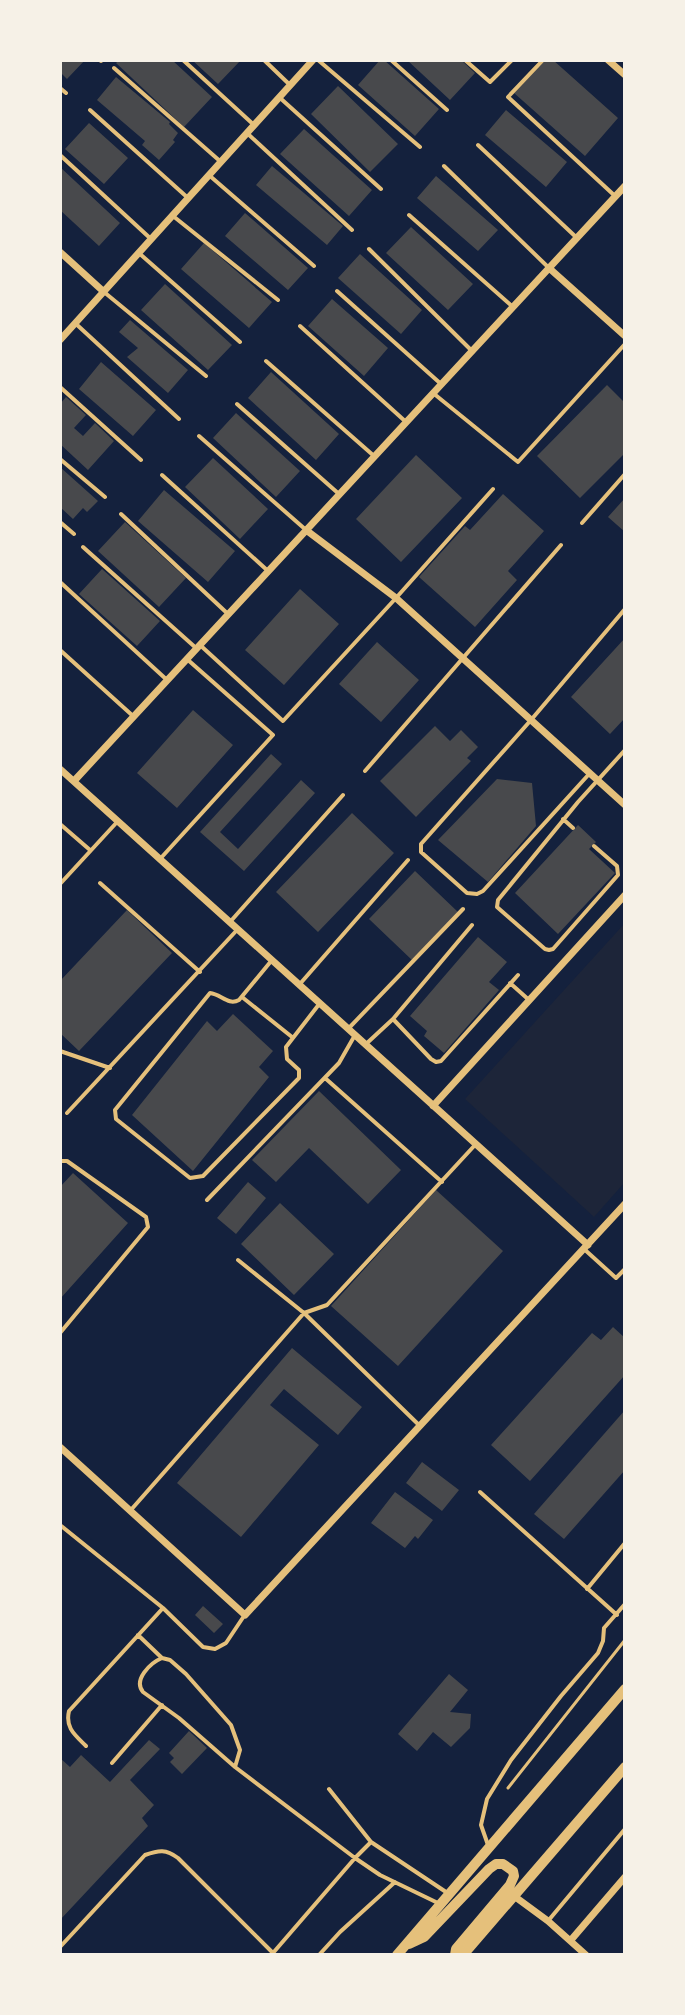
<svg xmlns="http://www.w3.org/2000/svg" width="685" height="2015" viewBox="0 0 685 2015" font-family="'Alegreya Sans',sans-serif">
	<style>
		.green { fill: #1d2539 }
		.building { fill: #48494c }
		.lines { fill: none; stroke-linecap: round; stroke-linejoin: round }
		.path { stroke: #e5c07b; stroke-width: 3 }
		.service { stroke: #e5c07b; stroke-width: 4 }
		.minor { stroke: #e5c07b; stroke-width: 7 }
		.secondary { stroke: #e5c07b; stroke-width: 10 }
	</style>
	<rect width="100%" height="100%" fill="#14213d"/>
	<!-- green -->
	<path class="green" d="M625 923V1182L594 1217 465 1099Z"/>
	<!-- building -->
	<path class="building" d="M60 60H85L67 79 60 72Z
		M119 60H172L212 97 184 127 116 63Z
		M192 60H241L218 84Z
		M380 60H384L439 109 415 136 358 85Z
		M407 60H461L475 73 450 100Z
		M544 60H553L618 118 585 156 514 93Z
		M116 77 170 122 169 124 178 133 173 140 175 142 159 160 142 145 145 141 97 100Z
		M338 86 398 144 370 172 311 114Z
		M506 110 567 162 546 187 485 135Z
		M89 123 128 158 104 184 65 149Z
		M304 129 372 190 349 216 280 154Z
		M272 166 343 226 327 245 256 185Z
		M60 167 120 223 99 246 60 210Z
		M436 176 498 230 478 251 417 198Z
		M245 213 308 268 288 290 225 236Z
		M411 227 473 284 448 310 386 253Z
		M204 243 272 302 249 328 181 269Z
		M360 254 422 310 401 334 338 278Z
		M165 284 232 345 208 370 141 310Z
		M332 299 388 348 364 376 308 326Z
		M130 320 188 370 168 393 127 357 138 348 119 332Z
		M101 362 156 410 133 436 79 389Z
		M271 372 339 434 316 460 248 398Z
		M607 385 625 403V453L580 498 537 456Z
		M66 397 86 415 74 428 83 436 95 423 114 441 88 470 60 444V416L62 414 60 412V404Z
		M236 413 300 471 276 497 213 438Z
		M416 455 462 498 401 562 356 519Z
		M213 458 268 509 240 539 185 487Z
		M60 467 98 501 87 512 83 508 73 519 60 507Z
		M164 490 235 551 208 582 138 521Z
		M503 494 544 531 508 571 517 580 475 627 419 577 465 526 470 530Z
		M625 498V532L608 517Z
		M125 522 186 578 159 607 98 551Z
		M102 569 160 621 137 646 79 594Z
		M300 589 339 624 284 685 245 650Z
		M625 638V718L610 734 571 697Z
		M377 642 419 680 381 722 339 684Z
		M193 710 233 745 177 808 137 773Z
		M435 726 450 741 461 730 478 747 467 758 471 761 416 817 380 781Z
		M271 754 282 764 220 832 238 849 301 780 315 793 244 871 200 832Z
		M497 779 532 783 536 826 488 882 438 840Z
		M352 813 394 853 318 932 276 892Z
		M578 825 596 842 589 849 615 873 558 934 515 893Z
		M415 871 459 913 413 961 369 919Z
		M127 910 172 953 79 1051 60 1033V981Z
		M478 937 507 962 489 982 499 990 444 1053 424 1036 427 1031 410 1016Z
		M233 1014 273 1051 259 1067 269 1077 193 1171 132 1115 207 1021 217 1031Z
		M319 1091 401 1170 368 1204 309 1148 276 1182 252 1160Z
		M73 1173 128 1223 60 1299V1187Z
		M248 1182 266 1198 236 1234 217 1218Z
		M436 1190 503 1251 398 1366 331 1306Z
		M280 1203 334 1254 294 1295 241 1244Z
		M613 1327 625 1338V1375L530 1481 491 1445 592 1333 601 1340Z
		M292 1348 362 1407 338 1435 284 1389 270 1405 319 1445 241 1537 177 1483Z
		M625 1410V1470L564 1539 534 1514Z
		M422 1462 459 1490 442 1511 406 1483Z
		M395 1492 433 1520 418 1539 415 1536 405 1548 371 1523Z
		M203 1606 223 1624 214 1633 195 1615Z
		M449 1674 468 1690 450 1712 471 1714 470 1728 451 1747 433 1732 417 1751 398 1734Z
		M189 1731 207 1748 182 1774 170 1762 174 1758 169 1753Z
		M149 1740 160 1749 130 1780 154 1805 142 1818 148 1826 60 1920V1758L70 1767 81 1755 110 1782Z"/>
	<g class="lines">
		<!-- path -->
		<path class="path" d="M508 1788 625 1640"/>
		<!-- service -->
		<path class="service" d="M101 60V61
			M183 60 254 125
			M264 60 290 85
			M318 60 420 147
			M391 60 447 110
			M465 60 490 82 512 60
			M543 60 508 97 615 196
			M114 68 221 162
			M60 88 66 93
			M279 97 381 189
			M90 110 188 198
			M248 134 352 230
			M478 145 577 238
			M60 155 151 239
			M444 166 549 268
			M210 176 314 266
			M409 215 513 307
			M173 216 278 300
			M369 249 472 351
			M140 254 240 342
			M337 291 441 384
			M104 292 206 376
			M75 323 179 419
			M300 326 406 422
			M266 361 374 456
			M60 387 141 460
			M433 393 518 462 625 344
			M237 404 339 494
			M199 436 306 530
			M60 459 105 497
			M162 475 268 571
			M121 514 228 614
			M60 522 74 534
			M582 523 625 474
			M83 547 196 648
			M60 582 167 680
			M200 645 283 721 396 598 493 489
			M60 650 133 716
			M365 771 561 545
			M590 773 483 891 477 894 467 893 421 852V844L531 720 625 609
			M563 819 573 828
			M60 824 90 850
			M594 846 617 866 618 875 553 949 549 950 545 949 497 907 498 900 578 802 625 750
			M160 859 273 735 188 660
			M100 883 200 972
			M60 884 118 821
			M230 922 343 795
			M272 960 239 1000C228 1006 221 994 210 993L115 1110 116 1119 190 1178 203 1176 299 1078V1070L287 1059 286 1047 320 1003
			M510 983 529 1000
			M299 985 408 860
			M242 997 292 1037
			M393 1019 431 1059 436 1062 441 1061 518 975
			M348 1029 463 909
			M366 1044 393 1019 472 925
			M60 1051 110 1068
			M325 1078 442 1182
			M67 1113 237 930
			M60 1161H67L146 1217 148 1227 60 1333
			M207 1200 339 1063 355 1035
			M584 1249 616 1278 625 1269
			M238 1260 304 1313 327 1305 475 1145
			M480 1492 617 1615
			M130 1511 304 1313 420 1426
			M60 1525 163 1608 69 1711C65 1728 75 1735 86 1746
			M587 1589 625 1543
			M163 1608 203 1647 215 1649 226 1643 244 1616
			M138 1635 162 1658 170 1660 186 1674 231 1725 240 1750 235 1767
			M162 1658C150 1663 133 1680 143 1692L179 1718 235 1767 355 1858 380 1875 440 1904
			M112 1763 162 1705
			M329 1789 371 1842 449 1894
			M488 1845 481 1825 487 1799 511 1760 561 1696 598 1653 603 1641 604 1628 625 1604
			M548 1921 625 1829
			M60 1947 145 1855C159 1850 166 1849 178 1858L273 1953
			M273 1953 355 1858 370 1843
			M319 1955 340 1932 395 1882"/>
		<!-- minor -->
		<path class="minor" d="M608 60 625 75
			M60 252 104 292
			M549 268 625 336
			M60 340 313 60
			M306 530 396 598 625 805
			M60 769 588 1245
			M74 781 625 186
			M433 1106 625 895
			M60 1447 245 1615 625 1204
			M514 1896 548 1921 586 1955
			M571 1940 625 1877"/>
		<!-- secondary -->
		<path class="secondary" d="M409 1944 424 1937 489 1869 496 1864H503L513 1871 514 1876 510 1885 456 1949 455 1955
			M397 1955 625 1689
			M463 1955 625 1767"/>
	</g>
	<!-- border -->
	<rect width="685" height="2015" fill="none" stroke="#f6f1e7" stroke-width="124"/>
</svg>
